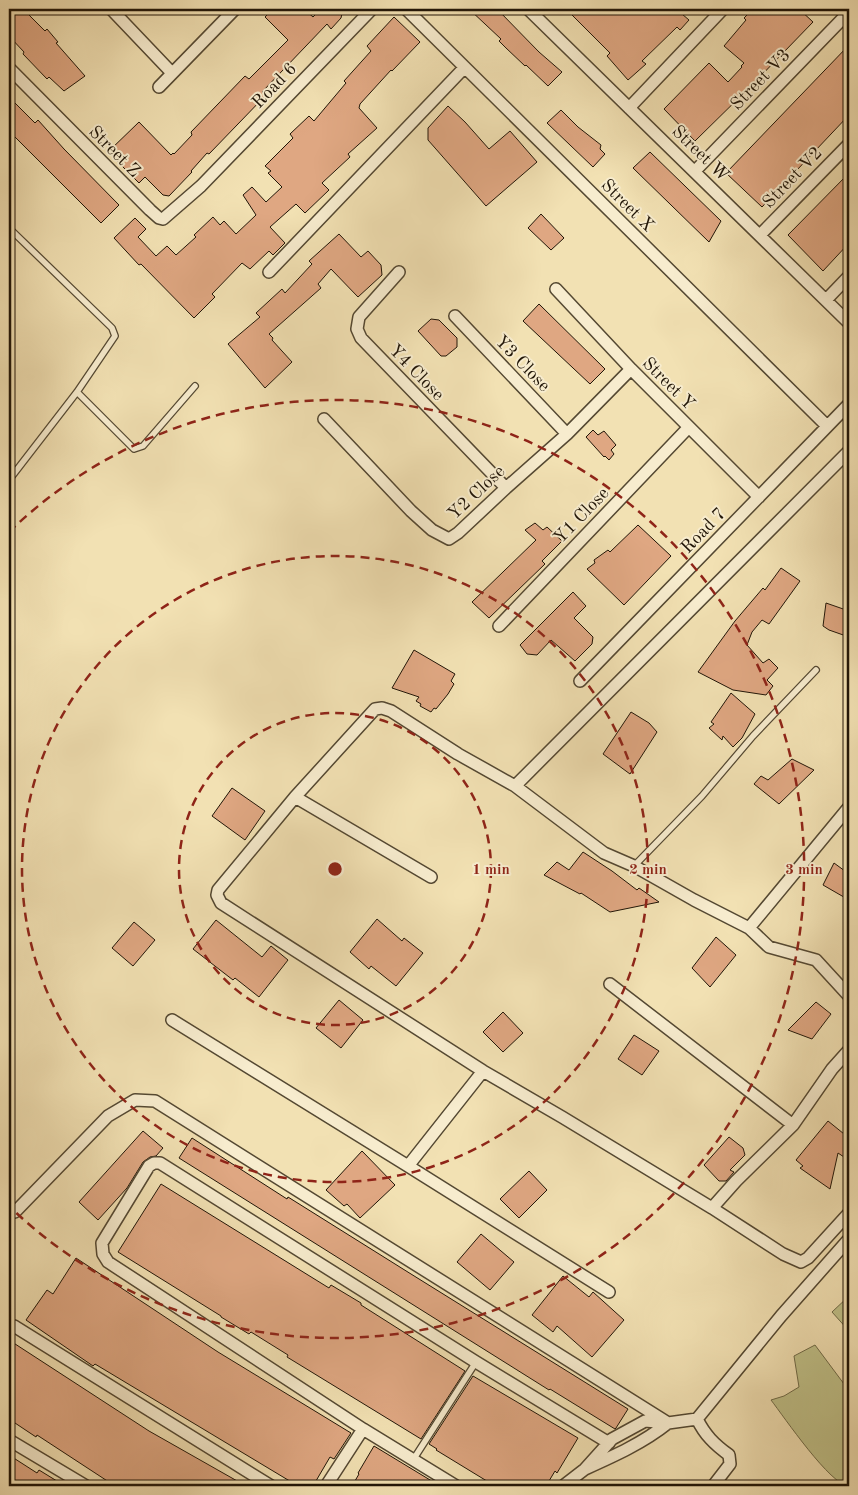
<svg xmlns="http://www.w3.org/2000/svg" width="858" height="1495" viewBox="0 0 858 1495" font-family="'Old Standard TT',serif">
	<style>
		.green { fill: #c0c189; stroke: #706b48 }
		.building { fill: #dfa782; stroke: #201507 }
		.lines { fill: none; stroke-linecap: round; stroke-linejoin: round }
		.service-casing { stroke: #544832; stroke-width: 8 }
		.minor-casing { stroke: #544832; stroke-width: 14 }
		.service { stroke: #f7ecce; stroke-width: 5.5 }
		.minor { stroke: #f7ecce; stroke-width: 11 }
		.ring { fill: none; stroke: #8f2418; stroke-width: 2.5; stroke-dasharray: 9 6 }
		.labels { text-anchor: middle; stroke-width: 4; stroke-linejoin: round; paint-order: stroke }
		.street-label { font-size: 18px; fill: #201507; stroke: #f7ecce }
		.centre { fill: #8f2418; stroke: #f7ecce; stroke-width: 2.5 }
		.ring-label { font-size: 15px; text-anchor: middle; font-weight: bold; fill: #8f2418; stroke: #f7ecce; stroke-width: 4; stroke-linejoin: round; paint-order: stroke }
	</style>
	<rect width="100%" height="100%" fill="#f2e1b3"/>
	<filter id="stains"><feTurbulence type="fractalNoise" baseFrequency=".004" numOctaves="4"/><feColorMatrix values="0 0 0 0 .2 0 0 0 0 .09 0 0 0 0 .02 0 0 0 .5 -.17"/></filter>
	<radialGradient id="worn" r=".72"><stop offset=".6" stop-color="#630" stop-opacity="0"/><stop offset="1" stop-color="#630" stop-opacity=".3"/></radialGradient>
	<!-- green -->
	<path class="green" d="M849 1296V1331L832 1312Z
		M815 1345 847 1388 849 1386V1486C831 1486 784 1417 771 1400L784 1396 799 1387 794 1356Z"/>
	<!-- building -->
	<path class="building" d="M9 9H23L45 31 47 29 58 42 56 43 85 76 64 91 49 77 47 79 23 54 24 52 9 36Z
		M273 9H304L313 17 321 9H343L341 18 331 29 327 24 262 92 266 95 209 154 207 153 191 171 192 172 169 196 163 195 145 177 139 183 108 152 139 122 171 155 173 153 174 154 192 135 191 132 245 76 249 79 288 40 265 17Z
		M469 9H497L539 52 562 72 548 86 526 65 525 66 506 48 499 41 501 39Z
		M566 9H687L682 14 689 20 680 30 677 27 642 61 646 64 628 80 607 56 610 53Z
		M753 9H799L813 22 753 84 695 141 664 109 709 63 728 82 742 67 741 66 744 63 724 46 746 20 744 18Z
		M394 17 420 42 392 71 391 70 360 104 359 108 377 128 348 154 350 157 322 183 329 190 305 213 296 204 270 227 285 243 273 255 269 251 250 269 242 263 212 294 215 297 194 318 141 264 139 265 114 238 135 218 146 229 138 237 156 256 167 246 176 255 196 237 194 235 213 217 220 225 224 221 236 234 256 215 243 195 252 187 266 202 282 187 268 173 271 171 265 166 293 138 290 134 309 116 314 121 346 83 344 81 371 51 367 46Z
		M849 45V115L762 207 726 173Z
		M9 97 35 123 38 120 64 149 119 205 101 223 9 131Z
		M448 106 465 122 489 149 510 131 537 162 486 206 428 140V128Z
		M561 110 578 127 601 145 600 149 605 154 593 167 547 123Z
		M650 152 721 221 709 242 633 168Z
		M849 173V243L823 271 788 235Z
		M541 214 564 238 551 250 528 228Z
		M339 234 361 257 368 251 381 265 382 275 358 297 331 269 318 284 321 288 269 334 273 338 272 340 292 362 265 388 228 344 260 317 256 313 282 289 285 293 312 264 309 261Z
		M539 304 605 369 590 384 523 321Z
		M431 319 439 320 457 338V347L446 356H441L418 331Z
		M593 430 598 435 604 431 616 445 611 450 614 454 609 460 605 456 604 457 586 437Z
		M535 523 543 530 547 527 562 541 542 561 545 564 489 618 472 602 536 540 525 530Z
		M638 525 671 556 624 605 587 569 595 563 594 560 608 550 610 552Z
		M781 568 800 581 769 624 762 620 752 632 747 645 763 663 769 659 778 668 767 680 773 686 766 695 733 690 698 672 735 621 763 588 765 590Z
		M573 592 586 606 574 618 593 637 592 644 575 661 551 640 537 655 527 654 520 645Z
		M826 603 849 611V637L829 630 823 626Z
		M414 650 455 674 451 681 454 684 448 694 436 709 434 708 431 712 420 706 421 704 416 701 419 697 392 688Z
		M731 693 755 714 742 738 733 747 723 736 722 740 709 728 714 724 711 722Z
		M631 712 649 723 657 732 630 774 603 754Z
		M792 759 814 770 779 804 754 784 761 776 768 780Z
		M232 788 265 811 245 840 212 816Z
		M583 852 612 871 637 890 639 888 659 902 610 912 581 893 580 894 544 875 557 862 569 870Z
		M834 863 849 874V900L823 885Z
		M377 919 402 941 404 938 423 953 396 986 371 966 369 969 350 952Z
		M216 920 262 957 271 946 288 960 259 997 235 978 233 980 193 949Z
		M134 922 155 940 133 966 112 948Z
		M716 937 736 955 710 987 692 968Z
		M339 1000 363 1020 341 1048 316 1028Z
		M816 1002 831 1014 812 1039 788 1030Z
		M503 1012 523 1033 503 1052 483 1032Z
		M634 1035 659 1051 642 1075 618 1059Z
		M828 1121 849 1138V1151L844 1157 838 1153 830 1189 800 1168 803 1166 796 1160Z
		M143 1131 163 1148 156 1156 150 1157 143 1162 127 1188 98 1220 79 1202Z
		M729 1137 743 1148 745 1155 730 1170 734 1172 726 1181H719L704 1165Z
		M192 1138 287 1199 288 1197 411 1274 628 1409 616 1428 615 1429 550 1389 549 1390 179 1158Z
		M362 1151 395 1185 360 1218 347 1204 344 1206 326 1190Z
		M529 1171 547 1190 519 1218 500 1199Z
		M161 1184 329 1288 331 1285 361 1303V1305L465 1371 421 1439 287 1357 288 1355 251 1332 249 1334 221 1317V1316L118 1252Z
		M481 1234 514 1262 490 1290 457 1262Z
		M76 1258 218 1352 351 1433 334 1459 330 1457 313 1486H298L95 1364 93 1366 26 1320 47 1290 53 1294Z
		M563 1276 589 1297 593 1292 624 1320 592 1357 557 1326 553 1332 532 1315Z
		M9 1340 149 1431 246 1486H115L37 1435 36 1437 9 1419Z
		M473 1376 578 1438 557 1473 555 1471 546 1486H495L436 1450 437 1449 429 1444Z
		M374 1446 440 1486H352L359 1474 358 1473Z
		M9 1455 37 1473 39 1470 65 1486H9Z"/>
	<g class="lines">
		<!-- service casing -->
		<g class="service-casing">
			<path id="service" d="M9 228 112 328 115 336 77 392 9 480
				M77 392 134 449 143 446 195 386
				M634 866 702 796 753 736 816 670
				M413 1460 476 1362"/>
		</g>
		<!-- minor casing -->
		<g class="minor-casing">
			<path id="minor" d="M111 9 172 73
				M406 9 827 426
				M528 9 849 323
				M9 68 150 210 159 218 163 219 201 186 372 9
				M159 87 235 9
				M629 108 723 9
				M695 171 849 12
				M760 235 849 144
				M269 272 464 68
				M399 272 359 317 357 329 361 338 506 488
				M556 289 631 369 759 497
				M826 300 849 276
				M455 316 567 434
				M324 419 411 511 432 530 449 539 458 533 506 488 567 434 631 369
				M849 451 515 786 604 853 634 866 694 900 749 928 769 947 816 960 849 996
				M499 626 688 428
				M580 681 849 404
				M515 786 458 754 391 711 382 708 375 709 295 797 218 890 217 895 221 903 483 1071 562 1117 712 1208 736 1181 793 1125 832 1069 849 1050
				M295 797 431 877
				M749 928 849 807
				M610 984 793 1125
				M172 1020 408 1166
				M483 1071 408 1166 609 1292
				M712 1208 783 1254 801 1262 808 1258 849 1213
				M15 1212 108 1116 135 1100 155 1101 668 1423 697 1419 781 1316 849 1239
				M14 1326 271 1486
				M697 1419C705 1435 714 1444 729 1455L730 1464 713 1486
				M363 1429 108 1262 103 1254 102 1243 149 1166 154 1163H160L476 1362 609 1443
				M9 1440 86 1486
				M326 1486 363 1429 456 1486
				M563 1486 585 1469 612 1439 645 1421 668 1423C643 1443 614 1456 585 1469"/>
		</g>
		<!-- service -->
		<use href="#service" class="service"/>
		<!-- minor -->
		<use href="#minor" class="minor"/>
	</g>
	<!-- distance rings -->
	<g class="ring">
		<circle cx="335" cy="869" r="156"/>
		<circle cx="335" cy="869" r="313"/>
		<path d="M9 532A469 469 0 1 1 9 1206"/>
	</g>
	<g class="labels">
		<!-- street labels -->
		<g class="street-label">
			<text transform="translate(760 79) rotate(-46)" y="6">Street V3</text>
			<text transform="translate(274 85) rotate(-46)" y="6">Road 6</text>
			<text transform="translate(115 151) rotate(45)" y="6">Street Z</text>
			<text transform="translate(701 153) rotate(44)" y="6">Street W</text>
			<text transform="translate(792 177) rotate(-46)" y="6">Street V2</text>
			<text transform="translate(628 205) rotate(45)" y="6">Street X</text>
			<text transform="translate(523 363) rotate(46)" y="6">Y3 Close</text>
			<text transform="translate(417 372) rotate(46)" y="6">Y4 Close</text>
			<text transform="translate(669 383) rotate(45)" y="6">Street Y</text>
			<text transform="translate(476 492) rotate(-43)" y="6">Y2 Close</text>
			<text transform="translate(581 515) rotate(-46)" y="6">Y1 Close</text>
			<text transform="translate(703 530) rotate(-46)" y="6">Road 7</text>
		</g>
	</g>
	<circle cx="335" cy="869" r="8" class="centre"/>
	<g class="ring-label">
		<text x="491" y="874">1 min</text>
		<text x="648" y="874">2 min</text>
		<text x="804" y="874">3 min</text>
	</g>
	<!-- margin -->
	<rect width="858" height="1495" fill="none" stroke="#f2e1b3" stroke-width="30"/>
	<rect x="10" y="10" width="838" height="1475" fill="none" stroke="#201507" stroke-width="2.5"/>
	<rect x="15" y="15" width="828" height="1465" fill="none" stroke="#201507"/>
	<rect width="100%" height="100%" filter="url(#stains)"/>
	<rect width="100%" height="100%" fill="url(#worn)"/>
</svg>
